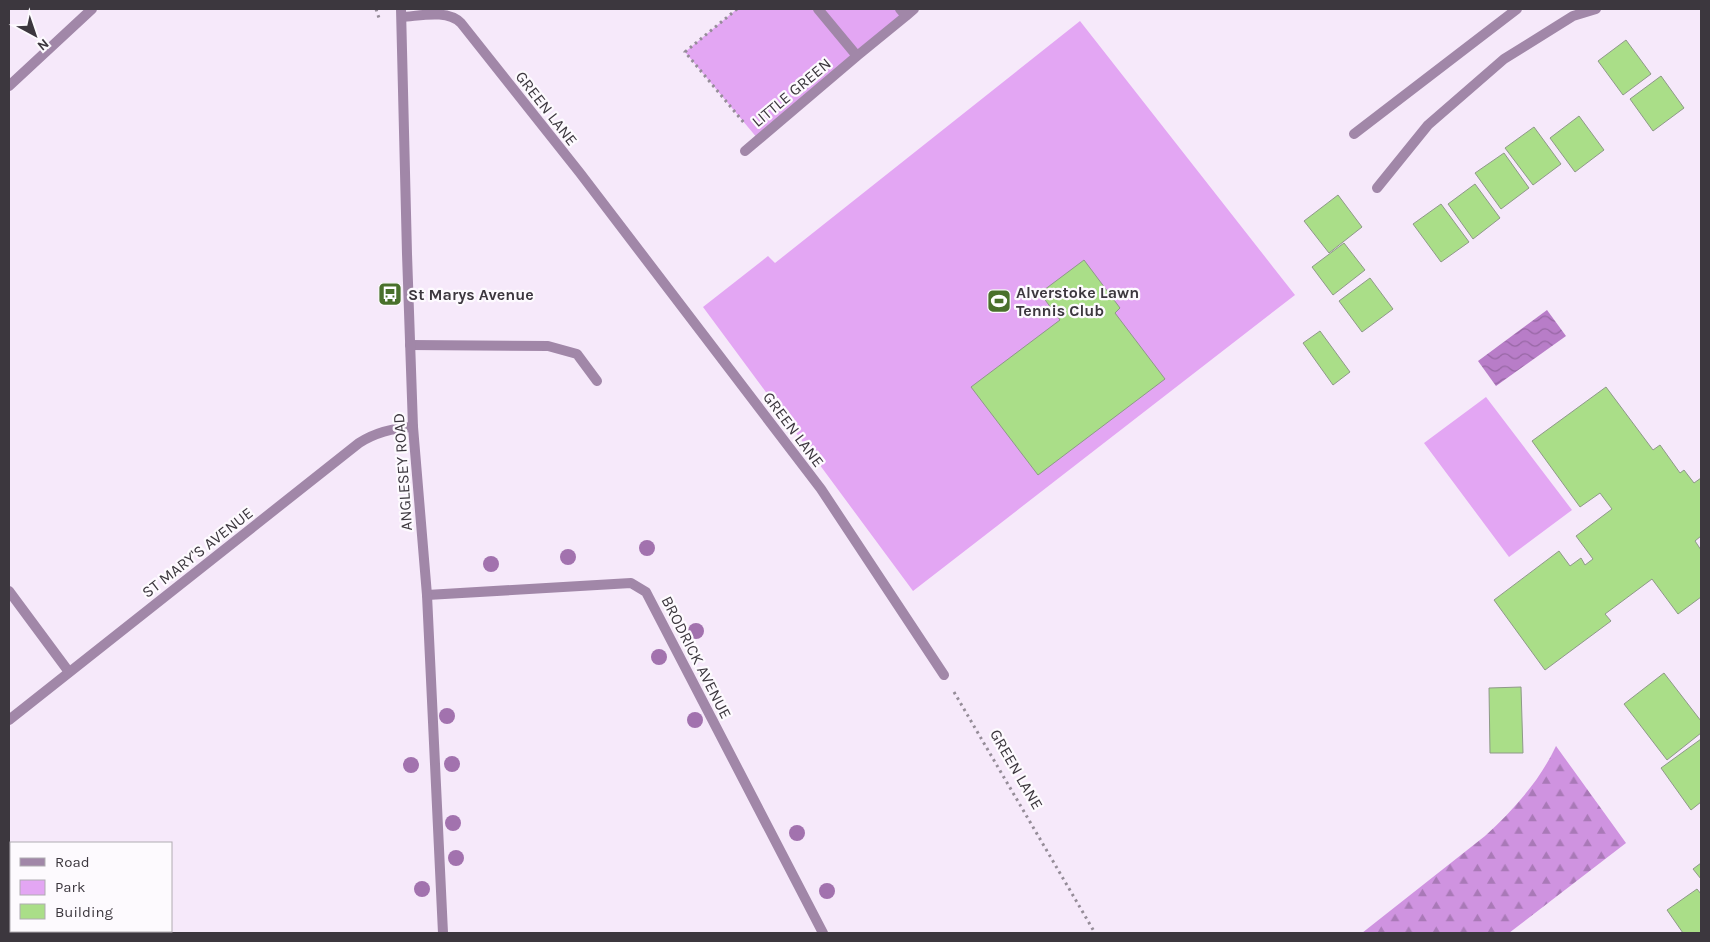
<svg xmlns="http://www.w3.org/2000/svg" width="1710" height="942" viewBox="0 0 1710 942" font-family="Karla,sans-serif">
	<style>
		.green { fill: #e3a6f3 }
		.forest { fill: url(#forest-firs) }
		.water { fill: url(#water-waves) }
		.building { fill: #aade88; stroke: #8e9988 }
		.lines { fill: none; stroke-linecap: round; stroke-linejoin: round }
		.path { stroke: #958c98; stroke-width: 3; stroke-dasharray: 2.5 4; stroke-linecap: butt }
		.service { stroke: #a187a8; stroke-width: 10 }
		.minor { stroke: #a187a8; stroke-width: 10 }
		.tertiary { stroke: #a187a8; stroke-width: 10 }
		.tree { fill: #a272ae }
		.labels { text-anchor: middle; stroke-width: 4.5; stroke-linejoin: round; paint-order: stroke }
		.street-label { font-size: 16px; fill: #3c373e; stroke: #fdfafe }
		.poi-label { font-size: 16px; font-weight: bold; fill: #3c373e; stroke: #fdfafe; text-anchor: start }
	</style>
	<defs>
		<pattern id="forest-firs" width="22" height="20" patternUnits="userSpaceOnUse" patternTransform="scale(1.25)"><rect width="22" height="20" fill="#cf93e0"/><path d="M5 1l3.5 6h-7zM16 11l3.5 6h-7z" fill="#a979b7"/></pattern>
		<pattern id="water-waves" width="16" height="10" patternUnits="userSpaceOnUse" patternTransform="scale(1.25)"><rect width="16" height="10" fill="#b87dc8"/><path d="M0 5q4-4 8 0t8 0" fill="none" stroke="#9767a4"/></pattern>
	</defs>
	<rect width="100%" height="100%" fill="#f6e9fa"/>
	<!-- green -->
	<path class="green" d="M737 9H900L906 16 758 139 685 52Z
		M1080 21 1295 295 913 591 703 307 768 256 775 263Z
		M1486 397 1572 510 1509 557 1424 443Z"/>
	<!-- forest -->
	<path class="forest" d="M1556 746 1626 843 1509 933H1362L1485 836C1514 809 1539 782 1556 746Z"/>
	<!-- water -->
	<path class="water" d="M1547 310 1566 336 1496 386 1478 361Z"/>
	<!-- building -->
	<path class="building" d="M1626 40 1651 74 1623 95 1598 61Z
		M1661 76 1684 108 1653 131 1630 99Z
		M1579 116 1604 150 1575 172 1550 138Z
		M1534 127 1561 164 1533 185 1505 148Z
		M1504 153 1529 188 1501 209 1475 173Z
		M1475 184 1500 218 1473 239 1448 204Z
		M1338 195 1362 227 1329 253 1304 221Z
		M1441 204 1469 242 1441 262 1413 224Z
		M1344 243 1365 270 1333 295 1312 267Z
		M1084 260 1120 308 1115 313 1165 379 1038 475 971 387 1060 320 1040 293Z
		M1370 278 1393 309 1362 332 1339 301Z
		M1320 331 1350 372 1333 385 1303 343Z
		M1606 387 1653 450 1660 445 1680 473 1684 470 1694 483 1701 478V536L1695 541 1701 550V597L1678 614 1652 579 1605 614 1611 621 1545 670 1494 600 1559 551 1570 566 1581 558 1585 565 1593 559 1576 536 1612 509 1600 493 1580 507 1532 441Z
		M1664 673 1701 721V733L1667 760 1624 704Z
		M1521 687 1523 753H1490L1489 688Z
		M1701 739V802L1691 810 1661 768Z
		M1701 863V879L1693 869Z
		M1697 889 1701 894V933H1683L1667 910Z"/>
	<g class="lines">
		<!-- path -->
		<path class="path" d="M376 9 379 18
			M737 9 685 52 745 124
			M954 692 1095 933"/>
		<!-- service -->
		<path class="service" d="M402 17C420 16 447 9 461 23L580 173 821 489 944 675
			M1354 134 1517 9
			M410 345 548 346 577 354 597 381
			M9 591 69 672"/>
		<!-- minor -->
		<path class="minor" d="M818 9 857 56 906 16 900 9
			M906 16 914 9
			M9 86 92 9
			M745 151 857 56
			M1377 188 1428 125 1504 59 1573 16 1596 9
			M427 595 631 583 646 592 823 933
			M9 720 359 443C376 432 393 428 413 427"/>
		<!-- tertiary -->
		<path class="tertiary" d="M401 9 407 254 413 427 427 595 443 933"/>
	</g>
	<!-- trees -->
	<g class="tree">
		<circle cx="647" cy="548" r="8"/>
		<circle cx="568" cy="557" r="8"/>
		<circle cx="491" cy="564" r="8"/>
		<circle cx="696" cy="631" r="8"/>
		<circle cx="659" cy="657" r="8"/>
		<circle cx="447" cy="716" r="8"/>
		<circle cx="695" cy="720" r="8"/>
		<circle cx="452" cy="764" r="8"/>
		<circle cx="411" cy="765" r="8"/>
		<circle cx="453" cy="823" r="8"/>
		<circle cx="797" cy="833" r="8"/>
		<circle cx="456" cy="858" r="8"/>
		<circle cx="422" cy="889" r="8"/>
		<circle cx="827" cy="891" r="8"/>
	</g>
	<!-- icons -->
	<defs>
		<g id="bus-square" transform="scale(1.25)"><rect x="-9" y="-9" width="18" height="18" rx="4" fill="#49702b" stroke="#fdfafe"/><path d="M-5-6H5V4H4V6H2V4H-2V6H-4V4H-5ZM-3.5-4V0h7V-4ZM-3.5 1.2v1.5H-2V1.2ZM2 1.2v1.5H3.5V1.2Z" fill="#fff"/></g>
		<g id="stadium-square" transform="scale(1.25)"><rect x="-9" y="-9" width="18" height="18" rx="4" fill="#49702b" stroke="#fdfafe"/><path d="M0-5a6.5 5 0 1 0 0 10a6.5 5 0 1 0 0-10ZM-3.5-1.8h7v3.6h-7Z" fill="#fff"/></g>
	</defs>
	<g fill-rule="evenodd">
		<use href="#bus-square" x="390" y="294"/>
		<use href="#stadium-square" x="999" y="301"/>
	</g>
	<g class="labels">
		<!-- street labels -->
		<g class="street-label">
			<text transform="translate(791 92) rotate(-40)" y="6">LITTLE GREEN</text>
			<text transform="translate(547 108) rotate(52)" y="6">GREEN LANE</text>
			<text transform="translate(794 429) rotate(53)" y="6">GREEN LANE</text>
			<text transform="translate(402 472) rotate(-94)" y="6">ANGLESEY ROAD</text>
			<text transform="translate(197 552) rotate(-38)" y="6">ST MARY'S AVENUE</text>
			<text transform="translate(697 657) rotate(63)" y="6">BRODRICK AVENUE</text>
			<text transform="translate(1017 769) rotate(60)" y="6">GREEN LANE</text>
		</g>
		<!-- poi labels -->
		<g class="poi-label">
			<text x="1016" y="298">Alverstoke Lawn<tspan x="1016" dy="18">Tennis Club</tspan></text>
			<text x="408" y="300">St Marys Avenue</text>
		</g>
	</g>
	<!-- border -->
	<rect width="1710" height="942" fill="none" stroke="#3c373e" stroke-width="20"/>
	<!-- legend -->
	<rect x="10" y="842" width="162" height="90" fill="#fdfafe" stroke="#b0acb1"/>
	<rect x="20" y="858" width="25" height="8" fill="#a187a8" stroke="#b0acb1"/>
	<text x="55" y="867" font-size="15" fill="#3c373e">Road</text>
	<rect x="20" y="880" width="25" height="15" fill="#e3a6f3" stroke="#b0acb1"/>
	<text x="55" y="892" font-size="15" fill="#3c373e">Park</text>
	<rect x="20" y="904" width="25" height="15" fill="#aade88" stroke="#b0acb1"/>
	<text x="55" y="917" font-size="15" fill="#3c373e">Building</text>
	<!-- north arrow -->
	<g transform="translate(35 35) rotate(140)" stroke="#fdfafe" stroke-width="4" paint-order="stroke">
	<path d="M0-4L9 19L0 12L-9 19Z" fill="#3c373e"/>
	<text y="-8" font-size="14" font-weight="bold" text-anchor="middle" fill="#3c373e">N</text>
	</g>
</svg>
